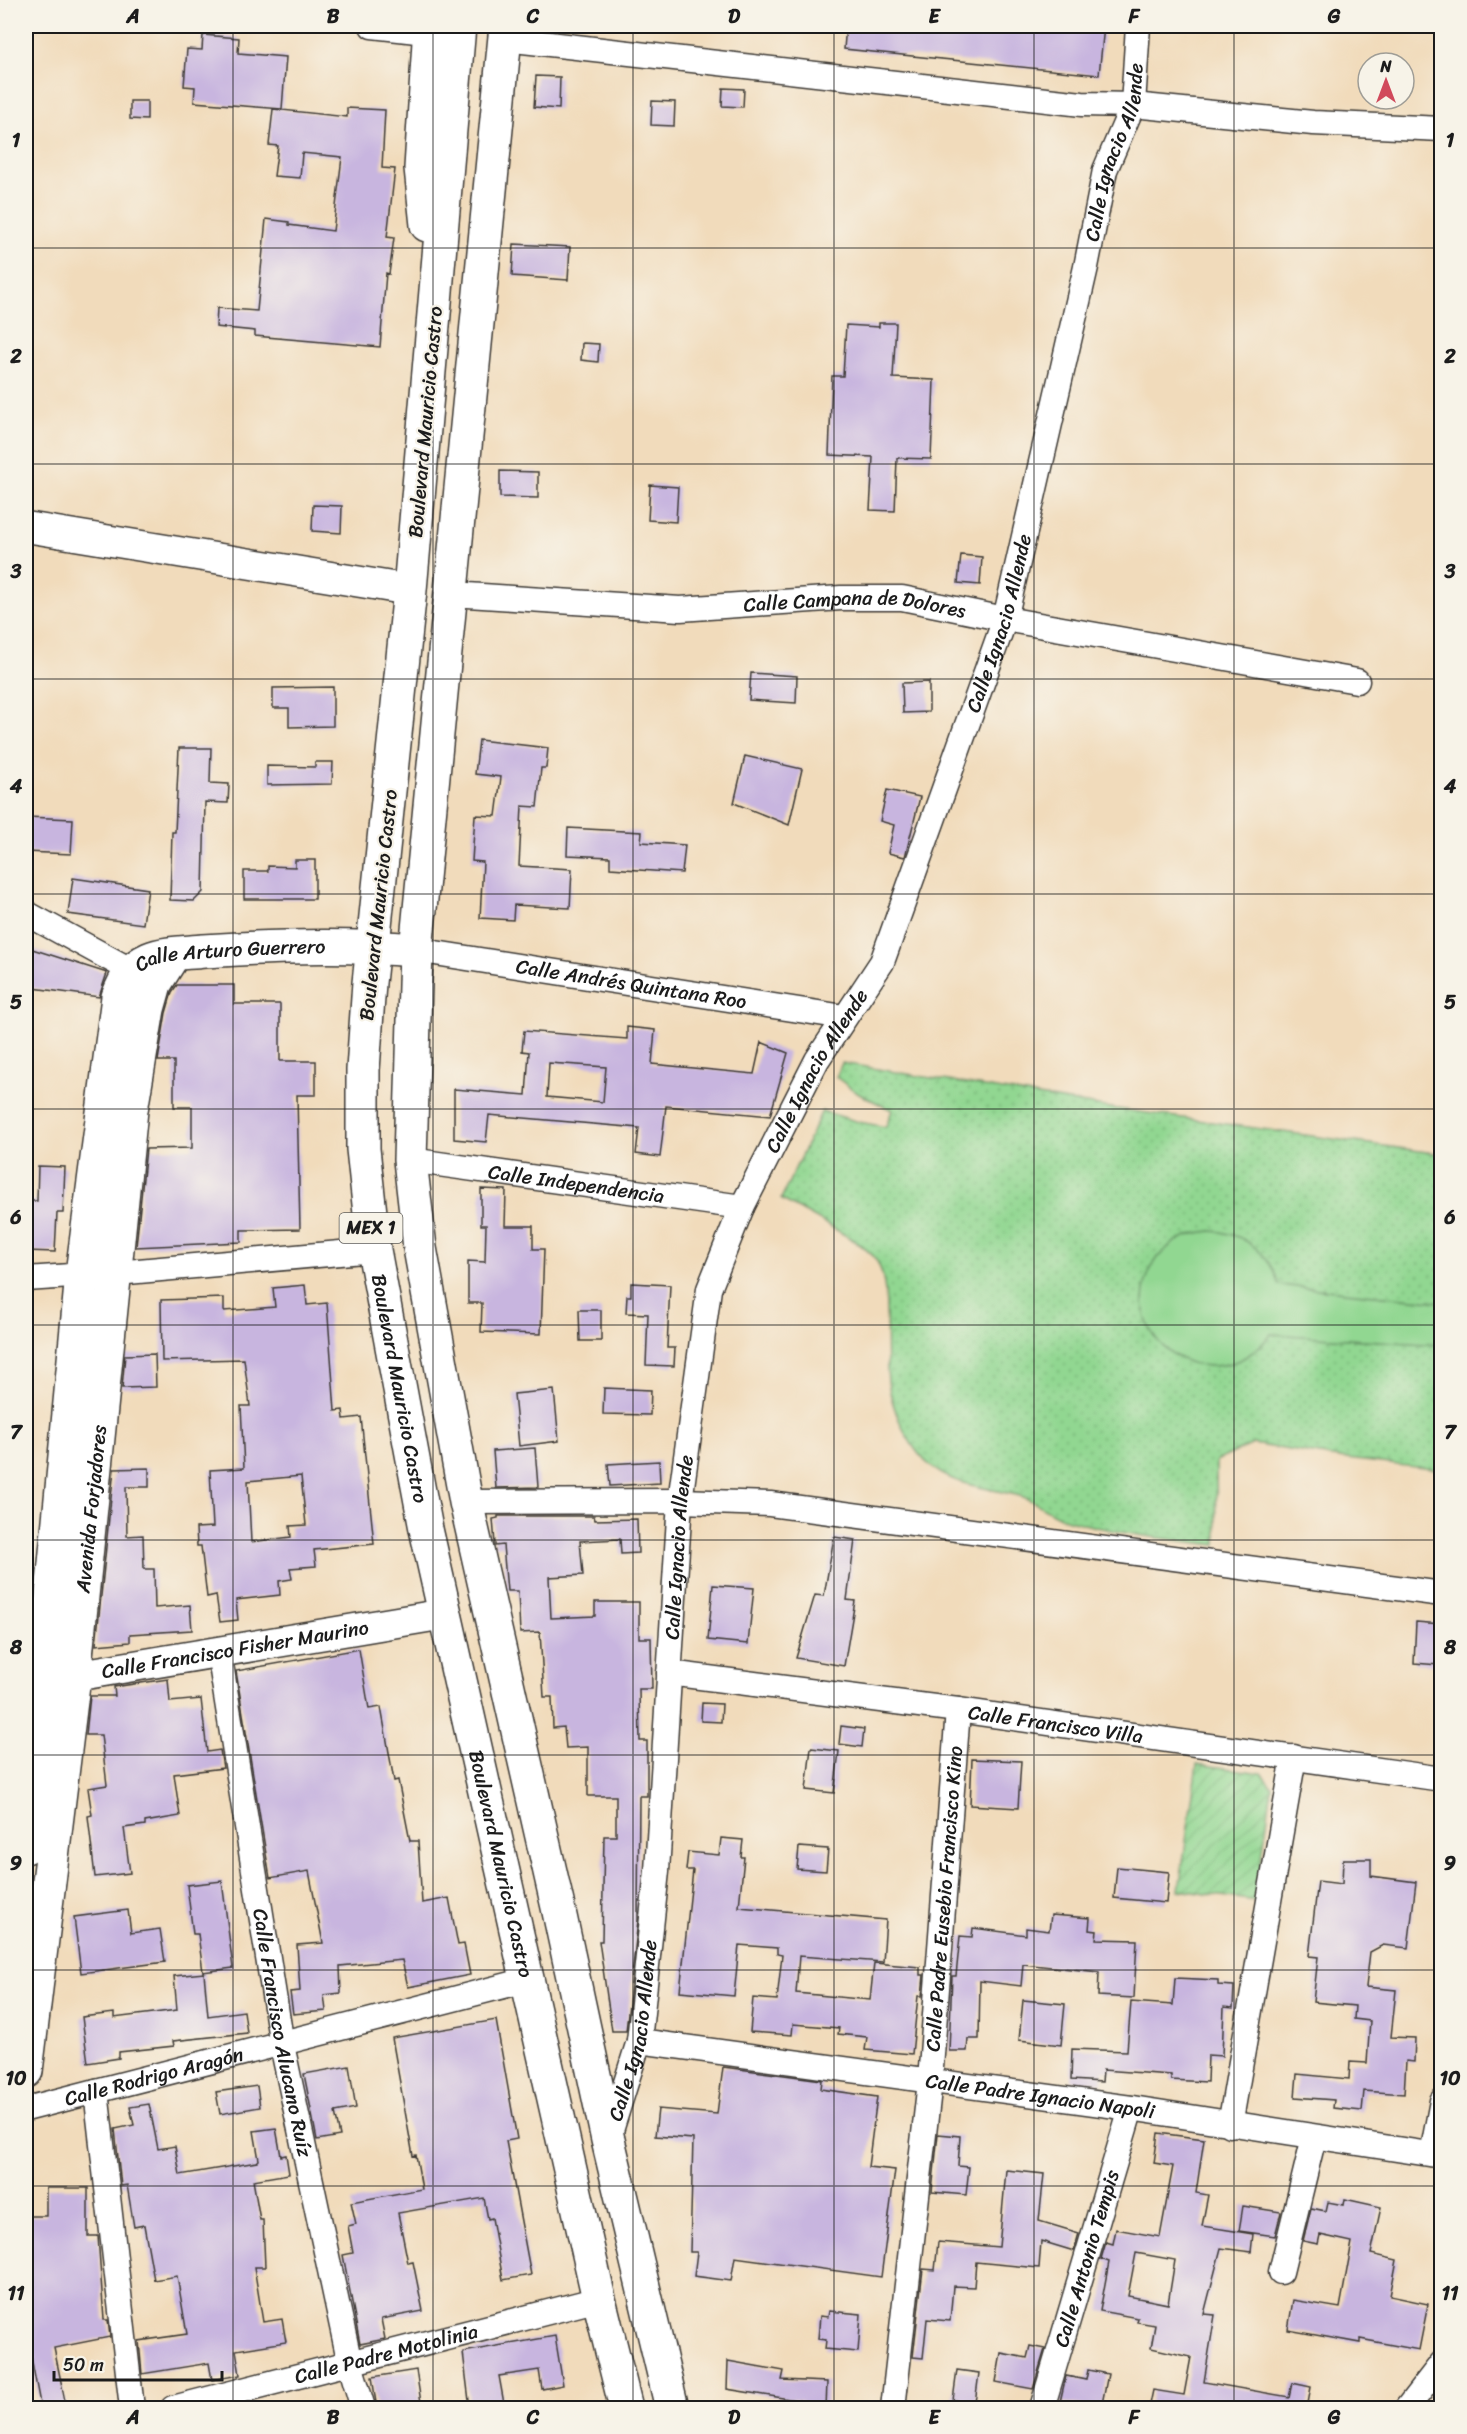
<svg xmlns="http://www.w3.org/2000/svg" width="1467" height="2434" viewBox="0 0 1467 2434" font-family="Sriracha,sans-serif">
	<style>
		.grass { fill: url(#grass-dots); stroke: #567a56; stroke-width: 1.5 }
		.garden { fill: url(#garden-furrows); stroke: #567a56; stroke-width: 1.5 }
		.pitch { fill: #91d791; stroke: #567a56; stroke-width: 1.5 }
		.building { fill: #c8b5df; fill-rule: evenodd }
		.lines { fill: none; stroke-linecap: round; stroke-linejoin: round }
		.minor-casing { stroke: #3c3934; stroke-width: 27 }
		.tertiary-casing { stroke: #3c3934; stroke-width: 33 }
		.secondary-casing { stroke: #3c3934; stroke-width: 36 }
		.primary-casing { stroke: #3c3934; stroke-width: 36 }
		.minor { stroke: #fff; stroke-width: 24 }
		.tertiary { stroke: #fff; stroke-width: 30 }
		.secondary { stroke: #fff; stroke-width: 33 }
		.primary { stroke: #fff; stroke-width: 33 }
		.grid { fill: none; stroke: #1c1c1c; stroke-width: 1.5; stroke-opacity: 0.55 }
		.labels { text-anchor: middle; stroke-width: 4.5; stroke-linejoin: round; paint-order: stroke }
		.shield { fill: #f7f3e8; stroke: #5e5c59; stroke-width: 1.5 }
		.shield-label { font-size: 18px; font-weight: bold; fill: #1c1c1c }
		.street-label { font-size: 20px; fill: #1c1c1c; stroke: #f7f3e8 }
		.neatline { fill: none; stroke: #1c1c1c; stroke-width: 2 }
		.grid-label { font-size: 20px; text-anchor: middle; font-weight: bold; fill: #1c1c1c }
	</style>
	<defs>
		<pattern id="grass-dots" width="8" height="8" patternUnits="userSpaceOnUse" patternTransform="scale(1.5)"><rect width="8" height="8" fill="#91d791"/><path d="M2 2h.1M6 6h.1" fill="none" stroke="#7cb87c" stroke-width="1.8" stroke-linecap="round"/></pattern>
		<pattern id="garden-furrows" width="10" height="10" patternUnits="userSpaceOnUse" patternTransform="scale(1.5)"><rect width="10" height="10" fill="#91d791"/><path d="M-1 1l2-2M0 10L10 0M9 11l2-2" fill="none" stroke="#7cb87c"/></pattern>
	</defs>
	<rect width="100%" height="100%" fill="#f7f3e8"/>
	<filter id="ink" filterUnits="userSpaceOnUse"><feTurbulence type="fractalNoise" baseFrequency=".0167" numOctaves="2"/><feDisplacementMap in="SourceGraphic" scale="12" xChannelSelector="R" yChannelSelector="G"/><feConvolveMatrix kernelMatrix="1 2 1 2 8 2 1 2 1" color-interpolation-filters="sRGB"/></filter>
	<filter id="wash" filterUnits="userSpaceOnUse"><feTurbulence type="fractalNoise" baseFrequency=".008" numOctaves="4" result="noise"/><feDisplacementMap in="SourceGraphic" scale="24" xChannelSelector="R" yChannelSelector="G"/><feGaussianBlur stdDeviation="1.35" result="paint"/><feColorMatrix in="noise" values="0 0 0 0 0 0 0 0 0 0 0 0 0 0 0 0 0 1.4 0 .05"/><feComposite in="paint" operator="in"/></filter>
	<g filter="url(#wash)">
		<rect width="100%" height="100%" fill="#f1dbbb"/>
		<!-- grass -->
		<path class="grass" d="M842 1063 1104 1107 1441 1154V1470L1338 1458 1253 1444 1216 1461 1217 1545C1168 1539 1117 1534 1069 1520 1051 1516 1037 1501 1020 1496 983 1486 944 1487 918 1453 904 1435 893 1409 889 1387 882 1354 894 1281 874 1257 860 1240 803 1212 781 1199L822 1111 859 1122 886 1127 892 1110 859 1094 836 1077Z"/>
		<!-- garden -->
		<path class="garden" d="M1197 1764 1261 1773 1272 1786 1256 1901 1179 1890Z"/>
		<!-- pitch -->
		<path class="pitch" d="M1211 1231C1246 1233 1269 1253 1279 1285L1441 1302V1345L1271 1334C1214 1408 1111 1340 1153 1265 1166 1243 1187 1233 1211 1231Z"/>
		<g id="blocks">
			<!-- building -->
			<path class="building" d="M846 26H1104L1099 75 844 49Z
				M203 35 239 38 238 53 286 57 282 109 194 102 195 87 184 86 187 49 202 50Z
				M536 76 560 77 559 109 534 107Z
				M723 88 744 89 743 107 722 106Z
				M130 101H147V120L130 119Z
				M652 101 675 102 674 126 651 125Z
				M347 108 385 110 382 168 395 169 387 237 394 238 389 274 386 273 380 347 255 336V331L216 327 217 308 257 311 266 219 289 222V225L333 231 342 157 302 153 300 178 274 176 278 146 269 145 273 109 347 117Z
				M514 244 570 247 568 280 512 276Z
				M879 323H896L893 378 934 380 931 459 897 458 895 511 870 510 873 457 829 455 832 376H843L846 325 879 327Z
				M582 343 599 344 598 362 581 360Z
				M500 471 538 472V498L500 497Z
				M650 485 678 487 676 522 648 520Z
				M313 505 342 506 341 533 312 531Z
				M961 555 982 557 980 585 958 583Z
				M751 673 797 676 796 703 749 700Z
				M929 682V712L903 713 902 683Z
				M333 687V726L289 727V708H273V688Z
				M479 740 548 748 546 768H541L537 807 522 806 519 866 572 869 570 908 514 905 513 920 480 918 483 862 472 861 475 815 496 816 501 777 475 774Z
				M179 748H211L210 783 229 784 228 803 205 802 203 892 194 901 170 900 172 832H175Z
				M745 756 802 769 789 825 734 803Z
				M315 762H333L332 784 267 785V766L315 767Z
				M887 790 920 797 905 857 888 853 894 825 880 821Z
				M26 817 73 819 71 854 26 852Z
				M568 828 642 832 641 842 685 845 682 873 610 868V857L567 855Z
				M295 860H315V899H244V871H268V866L295 867Z
				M73 878 148 889 143 924 68 914Z
				M26 947 107 973 99 997 26 987Z
				M177 985H234V1004H280V1061H316V1095H297L300 1229 241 1230V1242L136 1247 146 1149 192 1148V1107H174V1061H158L166 1013 172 992Z
				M627 1027 655 1030 652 1064 754 1074 761 1042 788 1053 770 1116 666 1106 660 1157 636 1154 639 1128 489 1115 486 1142 454 1139V1089L526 1095 529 1052 522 1051 524 1031 627 1039ZM549 1063 606 1067 603 1102 547 1097Z
				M38 1166 65 1167 63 1213H57L55 1252 26 1251V1201H37Z
				M481 1189 506 1190 505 1226H533V1249H544L541 1334 481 1332 482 1303H468V1261L485 1262 486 1225H481Z
				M631 1283 670 1285 667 1348H675L674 1366 646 1365 648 1314 626 1313 627 1296H631Z
				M305 1285 307 1305 327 1303 335 1411 343 1410 344 1419 361 1417 374 1544 314 1550 316 1566 290 1568 292 1579 279 1581 280 1595 236 1600 238 1620 220 1622 216 1595 207 1597 201 1546H197L196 1528 213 1527 210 1470 244 1468 241 1406H250L244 1359 162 1361 161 1300 224 1298V1311L275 1307 273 1288ZM301 1476 306 1525 290 1526 291 1537 251 1542 248 1481Z
				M579 1310H601V1341H580Z
				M155 1354 156 1387 122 1388 125 1355Z
				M604 1388 651 1390 650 1415 603 1414Z
				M554 1390 559 1441 519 1446 514 1394Z
				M535 1448 538 1487 496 1488 493 1451Z
				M659 1461 660 1483 610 1486 608 1464Z
				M149 1468V1487H126L127 1536 143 1535 144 1569H154L155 1608 190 1605 192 1630 130 1634V1642L96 1645 114 1469Z
				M498 1516H594L595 1520 637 1519 638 1553 621 1554 620 1539 580 1541 583 1575 549 1577 551 1618 595 1616V1602H639V1638H651L652 1689H639L640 1741H647V1796H639L638 1920 626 2031H612L599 1941H602L604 1836H616V1796H588V1747L566 1748 564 1727 553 1728 552 1697H544L540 1632 520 1633 518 1591H507L503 1545 495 1546V1544L493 1519 498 1518Z
				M834 1537 855 1540 847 1600 855 1601 844 1666 796 1658 815 1595 824 1596Z
				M713 1585 754 1588 748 1644 708 1640Z
				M1416 1622 1441 1624 1439 1665 1414 1663Z
				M359 1649 369 1709 381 1707 394 1781 398 1780 410 1841H418L422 1903 449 1898 458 1945 464 1944 470 1975 408 1987 402 1960 340 1966 341 1993 324 1995 326 2011 293 2014 290 1992 300 1991 297 1945 323 1943 309 1871 270 1878 236 1671Z
				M168 1679 170 1702 201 1699 207 1752 220 1750 223 1768 174 1774 180 1816 145 1822V1825L124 1828 130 1873 95 1877 88 1816 92 1815 88 1788 107 1785 101 1735H86L90 1696H115L114 1687Z
				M702 1703 722 1704 721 1722 701 1721Z
				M841 1726 864 1729 862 1747 839 1744Z
				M811 1748 839 1751 834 1793 806 1790Z
				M972 1759 1021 1761 1018 1808 970 1805Z
				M721 1838 743 1840 741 1857H744L739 1907 886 1920 883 1962 799 1956 796 1993 870 2000 874 1963 920 1967V1975H924L922 1996H918L912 2054 865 2050 867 2037 838 2034 839 2028 793 2024 792 2035 750 2032 753 1998 777 2000 782 1955 777 1954V1948L739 1945 734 1996 680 1991 693 1870H686L688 1852 719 1855Z
				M799 1847 828 1849 826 1871 797 1869Z
				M1343 1859H1371V1876L1416 1882 1408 1948 1383 1945 1370 1952 1366 1987 1396 1990 1391 2037 1415 2038 1414 2062 1406 2061 1404 2094 1364 2091 1362 2111 1333 2108 1334 2100 1295 2097 1297 2074 1349 2079 1350 2062 1367 2063 1370 2021 1354 2019 1355 2006 1313 2002 1318 1957 1309 1956 1318 1881 1342 1884Z
				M1117 1867 1169 1872 1166 1903 1114 1898Z
				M222 1881 233 1968 203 1972 198 1934H193L187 1885Z
				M128 1910 131 1933 160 1929 165 1962 81 1973 74 1917Z
				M1051 1915 1090 1918 1089 1930 1097 1931 1096 1939 1137 1940 1134 1998 1098 1996 1099 1972 1023 1964 1021 1986 980 1981 979 2039H968L967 2051H949L952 1976H956L960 1936 972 1937 973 1928 1026 1935V1928L1049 1931Z
				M204 1973 208 2016 244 2011 247 2033 173 2041 174 2046 119 2052V2058L88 2063 82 2017 114 2013V2018L177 2010 174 1976Z
				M1175 1978 1218 1980V1985L1234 1986 1233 2008 1224 2007 1222 2056 1208 2055 1207 2082 1171 2080V2075L1103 2070 1102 2082 1071 2080 1072 2049 1127 2051 1131 2002 1173 2005Z
				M1023 2000 1065 2004 1061 2045 1019 2040Z
				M496 2020 517 2139 506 2141 531 2275 503 2280 492 2218 488 2219 484 2198 398 2213 408 2263 413 2262 423 2311 381 2319 385 2339 360 2344 343 2255 353 2253 348 2226 356 2224 351 2202 422 2189 416 2155 413 2156 392 2038Z
				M349 2066 356 2108 335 2112 340 2136 317 2140 304 2074Z
				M723 2067 822 2080 821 2089 877 2097 868 2167 895 2170 881 2277 735 2257 731 2281 694 2276 697 2252H690L693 2139 655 2136 658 2109 717 2114Z
				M257 2086 260 2107 220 2114 216 2092Z
				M149 2104 158 2149 175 2146 180 2175 257 2162 259 2160 254 2131 276 2128 281 2156 286 2155 289 2174 253 2180 260 2220H263L265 2267H254L263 2322 282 2319 286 2342 236 2350 240 2375 212 2380 209 2363 142 2374 139 2341 187 2334 177 2276 154 2280 144 2225 134 2227 127 2185 121 2186 115 2129 134 2125 130 2107Z
				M1158 2133 1204 2139 1196 2193 1208 2195 1202 2226 1253 2234 1251 2252 1221 2248 1204 2314 1215 2315 1204 2382 1289 2397 1292 2383 1311 2387 1307 2409H1149L1153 2390 1184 2395 1191 2357 1151 2348 1155 2325 1137 2322 1138 2318 1100 2311 1109 2262 1101 2259 1106 2242 1113 2244 1116 2229 1160 2237 1173 2166 1154 2163ZM1136 2253 1175 2260 1168 2304 1128 2296Z
				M938 2134 960 2136 958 2166 969 2167 966 2195 932 2192Z
				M1006 2170 1044 2174 1039 2221 1079 2233 1074 2251 1041 2241 1039 2268 976 2262 974 2287 953 2286 950 2321 927 2319 923 2358 913 2357 923 2269 935 2270 938 2242 999 2247Z
				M46 2188H88V2236H98L104 2320H108L110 2337 54 2348 66 2406 54 2409H41L28 2341H26L27 2216H46Z
				M1345 2199 1381 2207 1371 2254 1397 2260 1390 2296 1428 2304 1419 2350 1360 2339V2343L1288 2330 1293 2300 1340 2308 1352 2242 1320 2235 1318 2244 1303 2241 1311 2208 1326 2211 1328 2202 1344 2205Z
				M1243 2206 1281 2212 1275 2236 1239 2231Z
				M829 2311 861 2314 858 2352 825 2349 826 2340 818 2339 820 2316 828 2317Z
				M555 2336 563 2385 542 2389 539 2370 499 2376 505 2409H470L463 2352Z
				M1030 2346 1045 2349 1033 2389 996 2382 1001 2353 1027 2358Z
				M728 2361 784 2371 782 2380 827 2382 826 2408 801 2407V2401L727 2389Z
				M416 2370 422 2409H377L372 2377Z
				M957 2370 979 2373 975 2403 953 2400Z
				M1088 2370 1108 2374 1101 2409 1060 2402 1066 2376 1086 2380Z"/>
		</g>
	</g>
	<g filter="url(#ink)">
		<use href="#blocks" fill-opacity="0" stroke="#3c3934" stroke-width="1.5"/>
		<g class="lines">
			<!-- minor casing -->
			<g class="minor-casing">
				<g id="minor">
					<path d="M372 26 444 34"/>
					<path d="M505 39 1082 104 1133 105 1313 123 1442 129"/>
					<path id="s1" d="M452 594 680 609 841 598H902L1005 619 1357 681"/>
					<path d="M26 913 145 978"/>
					<path id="s2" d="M416 950 844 1017"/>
					<path id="s3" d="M410 1160 742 1207"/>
					<path d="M26 1279 116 1273 374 1250"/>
					<path d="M466 1502 680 1501 770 1504 1442 1594"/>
					<path id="s4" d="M219 1652 282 2045 350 2364 363 2408"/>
					<path id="s5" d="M669 1673 958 1710 1442 1779"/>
					<path id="s6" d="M639 2041 1131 2108 1442 2156"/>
					<path d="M96 2091 132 2408"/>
					<path id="s7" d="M26 2109 527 1980"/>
					<path d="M1230 2125 1294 1757"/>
					<path id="s8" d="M609 2137 639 2041 657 1871 680 1501 709 1289 742 1207 817 1060 882 962 1005 619 1086 267 1105 170 1133 105 1138 26"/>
					<path d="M1432 2154 1442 2101"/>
					<path d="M1281 2272 1314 2137"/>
					<path id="s9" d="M173 2408 599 2299"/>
					<path id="s10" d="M893 2408 930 2081 958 1710"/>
					<path id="s11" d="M1042 2408 1131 2108"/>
					<path d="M1407 2408 1442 2363"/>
				</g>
			</g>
			<!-- tertiary casing -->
			<g class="tertiary-casing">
				<g id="tertiary">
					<path d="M26 527 410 590"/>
					<path id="s12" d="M26 1684 445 1614"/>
				</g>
			</g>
			<!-- secondary casing -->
			<g class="secondary-casing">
				<g id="secondary">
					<path id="s13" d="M26 1847 44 1681 82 1274 118 997C125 979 131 967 149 959 165 952 187 953 204 951 274 946 346 944 416 950"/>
					<path id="s14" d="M26 2071 74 1676 131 1110 148 1009 155 984 174 954"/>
				</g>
			</g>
			<!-- primary casing -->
			<g class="primary-casing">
				<g id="primary">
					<path id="s15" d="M459 26 410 590 369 983 363 1070V1149L374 1250 426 1529 599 2299 626 2408"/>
					<path d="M506 26 416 950 410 1160 420 1248 466 1502 558 1907 608 2140 672 2408"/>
					<path d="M427 225 421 168 430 26"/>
				</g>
			</g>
			<!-- minor -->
			<use href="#minor" class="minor"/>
			<!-- tertiary -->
			<use href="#tertiary" class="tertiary"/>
			<!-- secondary -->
			<use href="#secondary" class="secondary"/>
			<!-- primary -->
			<use href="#primary" class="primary"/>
		</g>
	</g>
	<!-- grid -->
	<path class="grid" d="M233 26V2408M433 26V2408M633 26V2408M834 26V2408M1034 26V2408M1234 26V2408M26 248H1442M26 464H1442M26 679H1442M26 894H1442M26 1109H1442M26 1325H1442M26 1540H1442M26 1755H1442M26 1970H1442M26 2186H1442"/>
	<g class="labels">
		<!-- shield labels -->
		<rect class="shield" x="339.5" y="1213" width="63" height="30" rx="4.5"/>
		<g class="shield-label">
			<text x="371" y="1234">MEX 1</text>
		</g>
		<!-- street labels -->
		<g class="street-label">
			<text dy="7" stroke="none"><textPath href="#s8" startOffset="2072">Calle Ignacio Allende</textPath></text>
			<text transform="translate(425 422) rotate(-85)" y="7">Boulevard Mauricio Castro</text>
			<text dy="7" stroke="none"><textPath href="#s1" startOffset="404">Calle Campana de Dolores</textPath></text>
			<text dy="7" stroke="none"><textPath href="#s8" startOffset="1586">Calle Ignacio Allende</textPath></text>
			<text transform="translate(378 905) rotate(-84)" y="7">Boulevard Mauricio Castro</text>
			<text dy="7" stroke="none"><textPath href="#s13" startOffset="987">Calle Arturo Guerrero</textPath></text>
			<text dy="7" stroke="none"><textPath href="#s2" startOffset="218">Calle Andrés Quintana Roo</textPath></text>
			<text dy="7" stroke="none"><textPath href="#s8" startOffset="1100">Calle Ignacio Allende</textPath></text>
			<text dy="7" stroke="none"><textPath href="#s3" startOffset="168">Calle Independencia</textPath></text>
			<text dy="7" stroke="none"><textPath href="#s15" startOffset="1370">Boulevard Mauricio Castro</textPath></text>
			<text dy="7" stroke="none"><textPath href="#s14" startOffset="566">Avenida Forjadores</textPath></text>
			<text dy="7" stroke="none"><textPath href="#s8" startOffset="596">Calle Ignacio Allende</textPath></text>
			<text dy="7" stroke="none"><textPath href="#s12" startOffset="212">Calle Francisco Fisher Maurino</textPath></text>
			<text dy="7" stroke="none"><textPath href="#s5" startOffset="390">Calle Francisco Villa</textPath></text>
			<text dy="7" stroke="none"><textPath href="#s15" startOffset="1856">Boulevard Mauricio Castro</textPath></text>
			<text dy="7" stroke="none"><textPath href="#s10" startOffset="512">Calle Padre Eusebio Francisco Kino</textPath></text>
			<text dy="7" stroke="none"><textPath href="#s8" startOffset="110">Calle Ignacio Allende</textPath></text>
			<text dy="7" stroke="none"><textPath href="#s4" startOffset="386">Calle Francisco Alucano Ruíz</textPath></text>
			<text dy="7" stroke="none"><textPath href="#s7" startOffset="132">Calle Rodrigo Aragón</textPath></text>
			<text dy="7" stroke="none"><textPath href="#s6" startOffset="405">Calle Padre Ignacio Napoli</textPath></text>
			<text dy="7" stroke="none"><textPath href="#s11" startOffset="156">Calle Antonio Tempis</textPath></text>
			<text dy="7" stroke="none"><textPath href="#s9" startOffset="220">Calle Padre Motolinia</textPath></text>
		</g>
	</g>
	<!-- margin -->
	<rect width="1467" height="2434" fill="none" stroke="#f7f3e8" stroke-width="66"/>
	<!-- north arrow -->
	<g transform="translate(1386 81)"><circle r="28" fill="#f7f3e8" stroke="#9f9d96" stroke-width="1.5"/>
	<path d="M0-4.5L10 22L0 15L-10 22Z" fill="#d1495b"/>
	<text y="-9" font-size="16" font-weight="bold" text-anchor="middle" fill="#1c1c1c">N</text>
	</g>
	<!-- scale -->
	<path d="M54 2371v9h168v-9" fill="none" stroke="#1c1c1c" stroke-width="3"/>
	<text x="63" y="2371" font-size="18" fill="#1c1c1c" stroke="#f7f3e8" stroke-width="4.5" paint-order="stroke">50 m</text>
	<rect x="33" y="33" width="1401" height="2368" class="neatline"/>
	<g class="grid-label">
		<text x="133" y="23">A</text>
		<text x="333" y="23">B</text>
		<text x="533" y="23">C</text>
		<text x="734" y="23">D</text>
		<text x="934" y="23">E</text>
		<text x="1134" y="23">F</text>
		<text x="1334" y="23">G</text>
		<text x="16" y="147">1</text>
		<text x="1450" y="147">1</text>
		<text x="16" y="363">2</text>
		<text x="1450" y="363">2</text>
		<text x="16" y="578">3</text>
		<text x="1450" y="578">3</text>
		<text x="16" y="793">4</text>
		<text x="1450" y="793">4</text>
		<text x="16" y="1009">5</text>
		<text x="1450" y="1009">5</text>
		<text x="16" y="1224">6</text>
		<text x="1450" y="1224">6</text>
		<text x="16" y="1439">7</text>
		<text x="1450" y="1439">7</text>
		<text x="16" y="1654">8</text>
		<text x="1450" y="1654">8</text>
		<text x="16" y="1870">9</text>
		<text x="1450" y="1870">9</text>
		<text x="16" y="2085">10</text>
		<text x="1450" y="2085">10</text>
		<text x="16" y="2300">11</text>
		<text x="1450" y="2300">11</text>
		<text x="133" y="2424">A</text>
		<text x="333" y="2424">B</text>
		<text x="533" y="2424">C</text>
		<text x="734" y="2424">D</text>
		<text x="934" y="2424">E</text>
		<text x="1134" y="2424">F</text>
		<text x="1334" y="2424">G</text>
	</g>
</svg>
